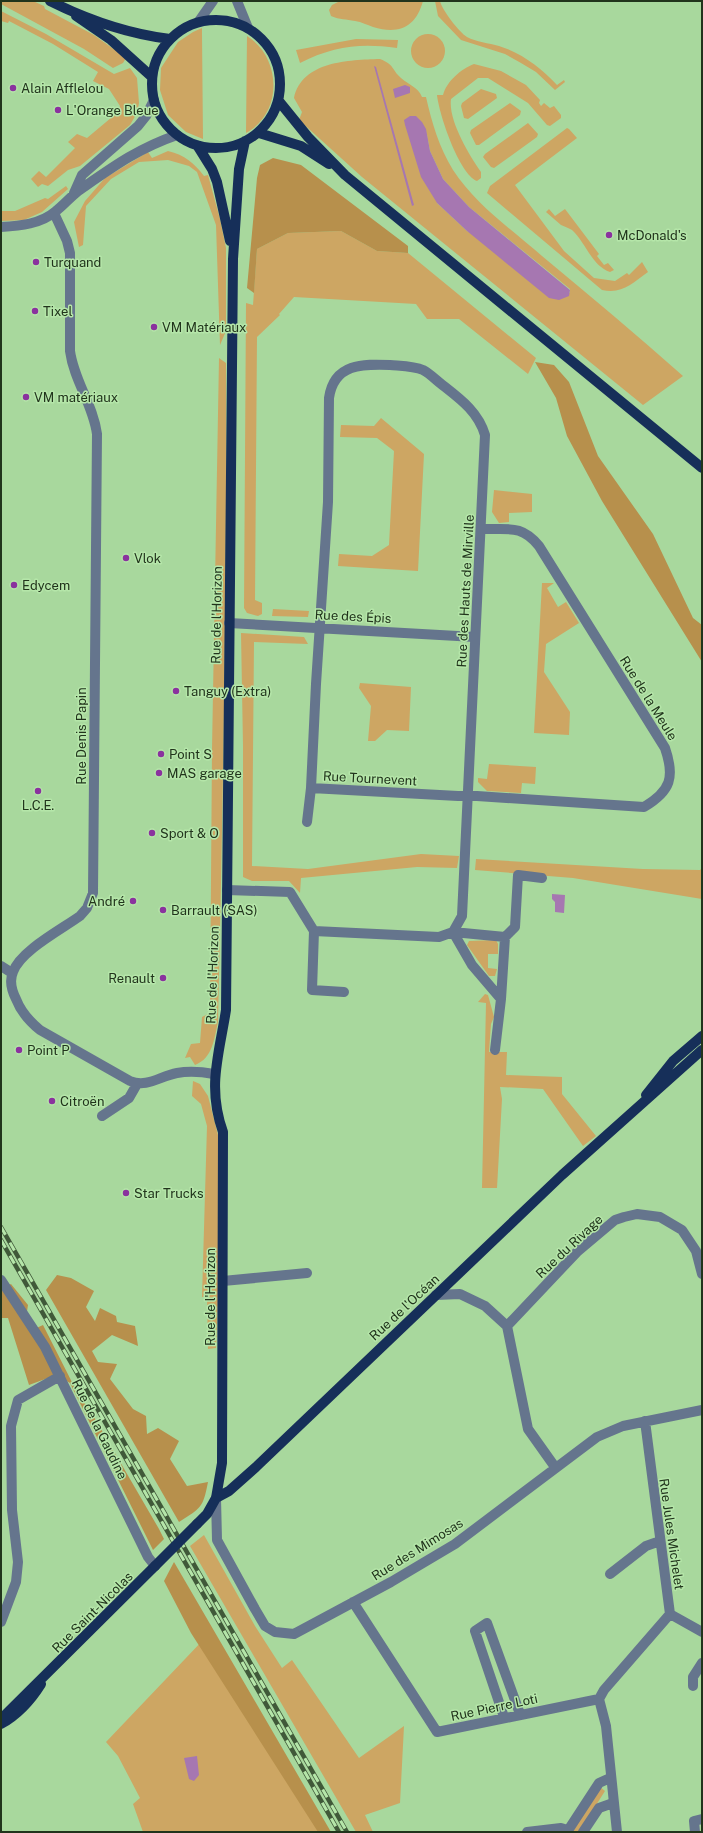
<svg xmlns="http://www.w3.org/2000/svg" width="703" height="1833" viewBox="0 0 703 1833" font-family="'Public Sans',sans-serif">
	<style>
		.green { fill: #cda663; fill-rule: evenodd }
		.forest { fill: #b7904c }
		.water { fill: #a677b1 }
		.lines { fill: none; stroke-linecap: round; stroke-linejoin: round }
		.minor { stroke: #65758d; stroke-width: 10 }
		.major { stroke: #162f59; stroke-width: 10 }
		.rail-casing { stroke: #405939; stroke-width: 4.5 }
		.rail { stroke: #b5e6a9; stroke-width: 3; stroke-dasharray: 9; stroke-linecap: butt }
		.major-bridge { stroke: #162f59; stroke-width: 10 }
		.poi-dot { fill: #8a329e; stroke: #b5e6a9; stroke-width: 1.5 }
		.labels { text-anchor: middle; stroke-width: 3; stroke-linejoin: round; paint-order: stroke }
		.poi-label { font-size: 13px; fill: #21341c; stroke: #b5e6a9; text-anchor: start }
		.street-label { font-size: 13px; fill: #21341c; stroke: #b5e6a9 }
	</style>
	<rect width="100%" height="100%" fill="#a8d89d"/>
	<!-- green -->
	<path class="green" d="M1 1H33L44 6 45 9 94 35 126 58 123 63 113 68 84 49 1 4Z
		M340 1H423C416 27 399 35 373 27 367 25 362 22 355 21 346 19 340 20 331 16L329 10 332 5Z
		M435 1H440C442 10 459 32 467 37 476 42 489 43 499 46 522 53 541 68 557 85L564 80 565 82 555 90 536 72 521 63 505 54 461 40 438 16Z
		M1 11 46 34 114 74 130 68 137 78 139 103 137 113 130 125 80 166 68 170 48 186 42 184 38 187 31 179 39 171 46 177 75 148 68 142 77 134 87 138 118 112 120 106 109 89 93 81 98 72 53 44 9 21 8 23 1 21Z
		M202 28V34L203 139 186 132 168 115 160 90 161 68 178 42 193 32Z
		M411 51a17 17 0 1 1 34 0a17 17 0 1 1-34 0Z
		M247 36C282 58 283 113 246 133Z
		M356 39 398 40 397 48C360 43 334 46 300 63L296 50Z
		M380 59C395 65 391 69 401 78 409 85 418 87 422 97H426C432 123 439 147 453 170 476 205 511 229 542 256 589 295 637 335 683 376L643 405 362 177 299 120 302 112 294 98C302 61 349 60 380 59ZM426 129 430 151 443 179 469 207 570 289V293L467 231 437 203Z
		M474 64 501 71 526 85 540 100 539 103 541 106 544 103 550 108 554 106 561 115V118L550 126 547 125 528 103 488 78H478L451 99C448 120 469 155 481 172V178L477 181C459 174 439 114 437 95H443C447 81 461 69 474 64Z
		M481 89 496 94 497 98 468 119 464 118 461 106 462 103Z
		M510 103 521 111 520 115 479 145H476L470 133 471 130Z
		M528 123 538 134 537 137 494 168 491 167 483 157 485 154Z
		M567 128 569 129 577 138 515 185 564 251 594 278 615 281 627 273 629 275 642 262 648 272C631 284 623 294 602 290L487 193 490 186Z
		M168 151C185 155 194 163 204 176L208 175 220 219 226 248V331L220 345 216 225 197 172 189 166 168 160 139 162 111 179 86 206 83 245 79 247 74 222 85 201 105 178 148 152 152 158Z
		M66 186 68 189 42 212 24 220 1 221V211H15L45 198 48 199Z
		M549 209 555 216 565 209 599 254 597 256 604 265 608 263 614 270 610 272C592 266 586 243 572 230 569 228 565 227 561 225 556 221 551 216 546 212Z
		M341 231 377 251 408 253 536 358 528 374 459 319H427L416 304 294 297 279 314 280 315 257 337 255 600 262 603V614L258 616 247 613 244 608 246 303 253 305 257 249 288 233Z
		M219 358 226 363C227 583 223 803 218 1022 214 1039 213 1058 195 1065L190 1057 185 1058 191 1044 200 1043 202 1017 210 1013 212 749Z
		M381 418 424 454 418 571 338 566 339 554 372 556 389 545 394 451 377 438 340 437 341 425 374 426Z
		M494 490 532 494V512L509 513V522L499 523 492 512Z
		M542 583H554L547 588 558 607 566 602 579 623 546 644 544 672 570 712 569 735 534 733Z
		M273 609 309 611 308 617 272 616Z
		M241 633 304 637 308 644 254 642 252 866 308 869 421 854 459 856 457 868 417 867 301 878 300 893 289 881H252L243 877V746Z
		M360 683 411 687 409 731 387 730 375 741H368L371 706 359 688Z
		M489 764 536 767 535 784 522 783 521 793 487 791 478 782V778L487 779Z
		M476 859 643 869 700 870 702 868V899L573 878 475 870Z
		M496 940 498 944V954H488V968L497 969 495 976H489L467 945 469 941Z
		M485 994 488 995 494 1017 491 1024 489 1052H507L506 1075 562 1077V1094L596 1136 583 1146 543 1089 500 1087 502 1099 497 1188H482L486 1003 478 1002Z
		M193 1081 200 1084 208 1096 218 1135 219 1275 216 1348 208 1349 207 1297H202L207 1126 201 1104 192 1096Z
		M204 1535 255 1626 282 1668 292 1660 359 1758 404 1726 400 1803 365 1815 373 1832H356L190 1546Z
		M205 1638 324 1832H143L133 1804 140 1798 118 1756 106 1742Z
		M600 1787 605 1791 579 1832H572Z"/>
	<!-- forest -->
	<path class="forest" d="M273 158 301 165 408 246V253L377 251 341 231 288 233 257 249 254 293 247 288 257 178 260 165Z
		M535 362 554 365 569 382 598 456 653 534 693 618 702 625V662L602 501 567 436 556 398Z
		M57 1275 71 1278 94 1291 86 1307 95 1321 100 1308 116 1316 117 1322 135 1326 138 1346 112 1335 92 1351 98 1362 117 1364 110 1379 133 1409 146 1416 147 1434 158 1428 179 1441 170 1459 187 1486 208 1482C203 1508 201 1508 179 1522L46 1290Z
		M11 1284 28 1305 25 1324 30 1331 43 1325 82 1402 87 1405 159 1529 164 1539 153 1550 70 1383 56 1375 29 1385 8 1318H1V1289Z
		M174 1562 331 1832H318L191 1633 164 1581Z"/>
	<!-- water -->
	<path class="water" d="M374 66 376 67 414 205 412 206Z
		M405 85 410 87V93L395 98 393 89Z
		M410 116H416L422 122 426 129 430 151 443 179 469 207 570 290 569 296 559 300 549 298 467 231 437 203 421 177 405 125 404 120Z
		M552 894 565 895 564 913 555 912V902L552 899Z
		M197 1756 199 1775 194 1781 189 1779 184 1758Z"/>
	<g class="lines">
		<!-- minor -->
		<path class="minor" d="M237 1 248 28
			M199 21 213 1
			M74 193 82 175 138 126 146 116 154 100
			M54 213 67 241 70 253V351C74 381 93 404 97 434L93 893 87 908 80 916C62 929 20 951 13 972 9 981 12 991 16 999 21 1012 29 1021 40 1030L130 1081C147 1088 160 1076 177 1073 188 1071 203 1072 214 1074
			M1 227C20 226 41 224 56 211 65 204 72 195 81 189 114 166 139 148 177 135
			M229 623 475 637
			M307 822 311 788
			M227 890 290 892 314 931 439 937 453 932 462 916 485 435C478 411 459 398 440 383 435 379 429 373 423 370 414 366 401 366 390 365 363 364 334 363 329 398L328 502 316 684 311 788 458 796H477L644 807C671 791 675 777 665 748L539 546C521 524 508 530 482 529
			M314 931 312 990 344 992
			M505 937 515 927 518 875 542 878
			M1 966 12 973
			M495 1050 501 999 505 937 453 932 472 965 501 999
			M102 1116 129 1098 137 1084
			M1 1280 45 1347 148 1557 155 1566
			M223 1281 307 1273
			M436 1295 460 1294 485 1306 507 1326
			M645 1421 670 1614
			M555 1467 528 1429 507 1326 577 1252 615 1220 624 1217 637 1214 660 1217 682 1230 696 1251 702 1274
			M216 1498 217 1540 255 1609 265 1626 275 1632 294 1634 391 1582 455 1544 597 1437 623 1426 702 1410
			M610 1574 646 1546 660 1541
			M353 1602 437 1732 599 1699 604 1690 670 1614
			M670 1614 702 1632
			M1 1622 16 1582 18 1562 12 1510 11 1426 18 1400 60 1376
			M693 1686V1677L702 1663
			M599 1699 606 1726 617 1832
			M504 1717 475 1631 487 1623 520 1714
			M527 1832 561 1828 568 1830
			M567 1832 599 1783 610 1778
			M583 1832 599 1808 613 1803
			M695 1832 694 1821 702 1819"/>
		<!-- major -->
		<path class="major" d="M50 1C88 20 129 34 170 39
			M76 16 111 40 152 77
			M152 84a64 64 0 1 1 128 0a64 64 0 1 1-128 0Z
			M278 100 308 137 345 175 702 468
			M259 133 301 146 329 164
			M197 145 212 169 217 182 230 241
			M646 1095 673 1061 702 1036
			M216 1498 222 1463 223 1132C207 1087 219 1055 226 1010L233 259 239 169 245 141
			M197 1524 207 1514 216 1498 229 1491 256 1467 562 1175 702 1050
			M1 1719 155 1566
			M1 1724C17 1715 31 1700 41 1684"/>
		<!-- rail casing -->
		<g class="rail-casing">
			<path id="rail" d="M1 1227 347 1832
				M1 1240 339 1832"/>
		</g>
		<!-- rail -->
		<use href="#rail" class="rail"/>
		<!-- major-bridge -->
		<path class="major-bridge" d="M155 1566 197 1524"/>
	</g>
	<!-- markers -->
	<g class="poi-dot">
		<circle cx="13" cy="88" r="4"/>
		<circle cx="58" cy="110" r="4"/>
		<circle cx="609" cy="235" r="4"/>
		<circle cx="36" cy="262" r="4"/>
		<circle cx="35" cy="311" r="4"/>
		<circle cx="154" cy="327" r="4"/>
		<circle cx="26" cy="397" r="4"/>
		<circle cx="126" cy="558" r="4"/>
		<circle cx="14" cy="585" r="4"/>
		<circle cx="176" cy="691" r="4"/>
		<circle cx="161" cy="754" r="4"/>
		<circle cx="159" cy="773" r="4"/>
		<circle cx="38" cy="791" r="4"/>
		<circle cx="152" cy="833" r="4"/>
		<circle cx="133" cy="901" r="4"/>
		<circle cx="163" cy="910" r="4"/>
		<circle cx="163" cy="978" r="4"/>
		<circle cx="19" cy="1050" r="4"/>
		<circle cx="52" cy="1101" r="4"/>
		<circle cx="126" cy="1193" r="4"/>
	</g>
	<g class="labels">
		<!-- poi labels -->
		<g class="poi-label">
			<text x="21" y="93">Alain Afflelou</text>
			<text x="66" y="115">L'Orange Bleue</text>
			<text x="617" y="240">McDonald's</text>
			<text x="44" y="267">Turquand</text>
			<text x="43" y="316">Tixel</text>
			<text x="162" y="332">VM Matériaux</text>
			<text x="34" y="402">VM matériaux</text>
			<text x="134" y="563">Vlok</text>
			<text x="22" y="590">Edycem</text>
			<text x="184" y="696">Tanguy (Extra)</text>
			<text x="169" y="759">Point S</text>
			<text x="167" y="778">MAS garage</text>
			<text x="38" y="810" text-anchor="middle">L.C.E.</text>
			<text x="160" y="838">Sport &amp; O</text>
			<text x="125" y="906" text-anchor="end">André</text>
			<text x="171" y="915">Barrault (SAS)</text>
			<text x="155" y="983" text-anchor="end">Renault</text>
			<text x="27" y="1055">Point P</text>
			<text x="60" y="1106">Citroën</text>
			<text x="134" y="1198">Star Trucks</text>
		</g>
		<!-- street labels -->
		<g class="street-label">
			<text transform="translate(465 591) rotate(-87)" y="5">Rue des Hauts de Mirville</text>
			<text transform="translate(216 615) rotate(-89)" y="5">Rue de l'Horizon</text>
			<text transform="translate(353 616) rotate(3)" y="5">Rue des Épis</text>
			<text transform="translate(649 698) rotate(58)" y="5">Rue de la Meule</text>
			<text transform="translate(81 736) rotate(-90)" y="5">Rue Denis Papin</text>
			<text transform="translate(370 778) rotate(3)" y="5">Rue Tournevent</text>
			<text transform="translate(212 975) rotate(-88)" y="5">Rue de l'Horizon</text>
			<text transform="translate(569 1246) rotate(-43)" y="5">Rue du Rivage</text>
			<text transform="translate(210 1297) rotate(-90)" y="5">Rue de l'Horizon</text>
			<text transform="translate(404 1307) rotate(-43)" y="5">Rue de l'Océan</text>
			<text transform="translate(100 1429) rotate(64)" y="5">Rue de la Gaudine</text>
			<text transform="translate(672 1534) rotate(82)" y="5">Rue Jules Michelet</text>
			<text transform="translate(417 1549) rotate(-32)" y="5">Rue des Mimosas</text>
			<text transform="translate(92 1612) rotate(-45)" y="5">Rue Saint-Nicolas</text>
			<text transform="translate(494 1707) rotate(-12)" y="5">Rue Pierre Loti</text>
		</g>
	</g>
	<!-- border -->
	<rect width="703" height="1833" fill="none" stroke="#21341c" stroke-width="4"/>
</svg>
